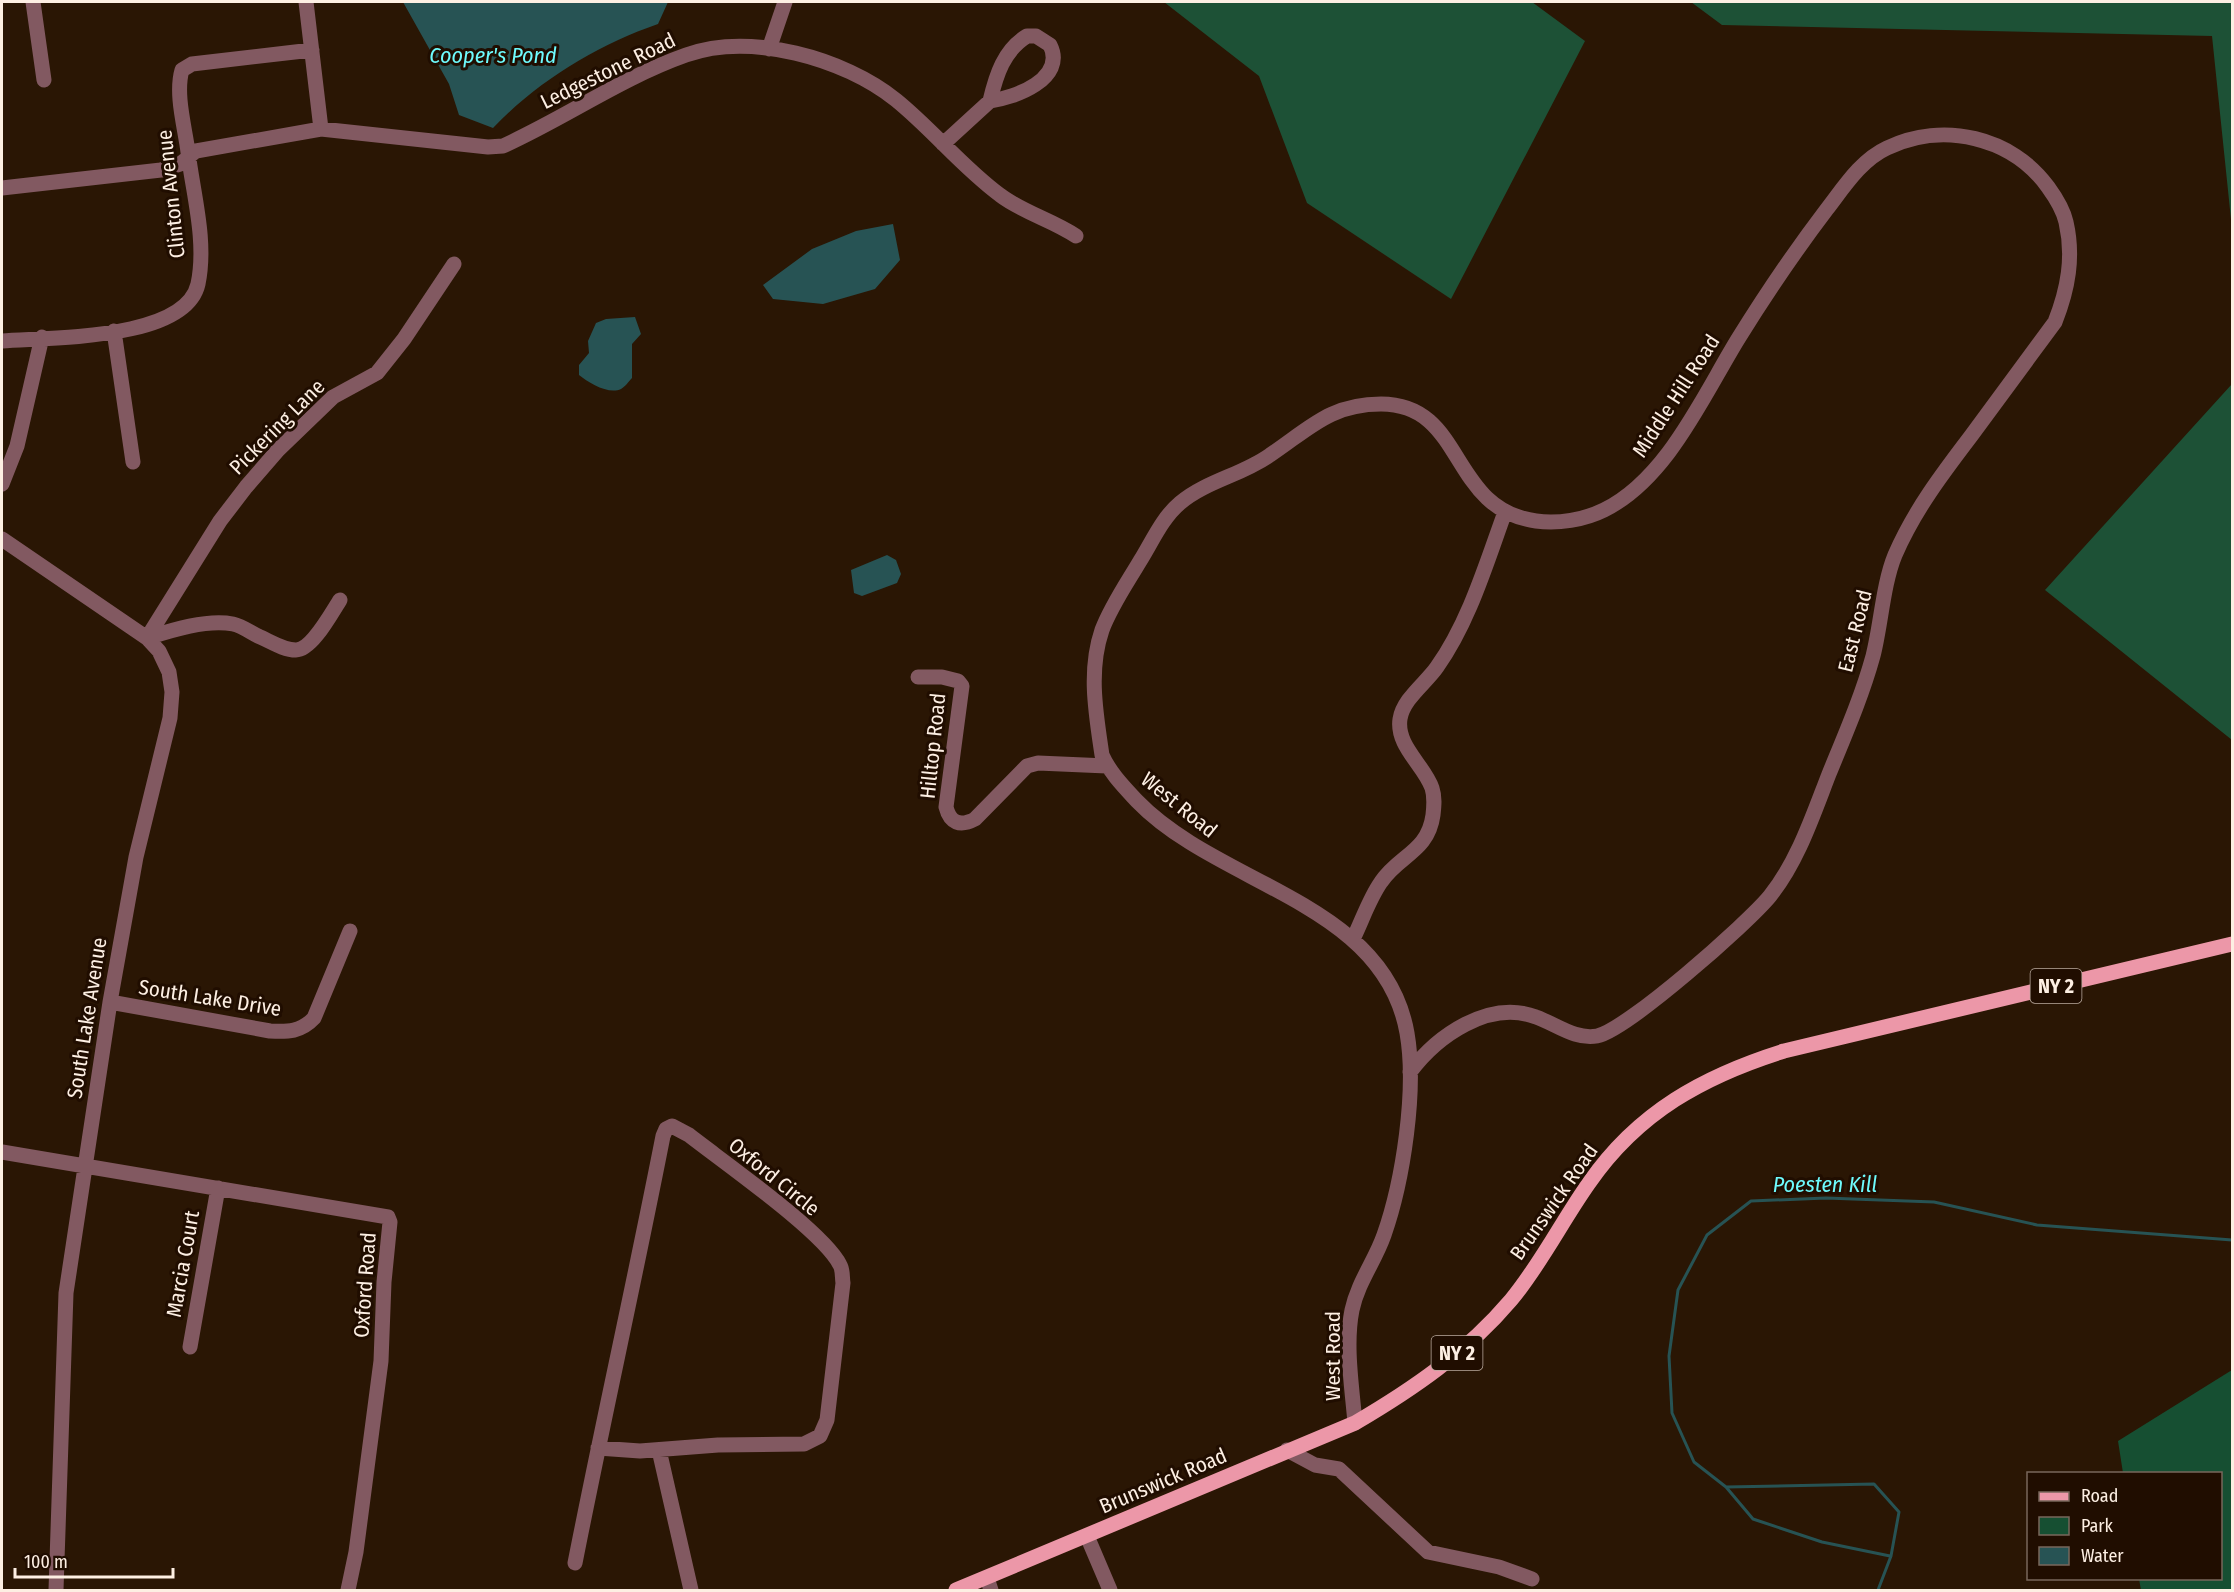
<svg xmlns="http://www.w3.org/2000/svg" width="2234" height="1592" viewBox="0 0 2234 1592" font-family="'Fira Sans Condensed',sans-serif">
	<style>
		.green { fill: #164f32 }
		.forest { fill: #1d5136 }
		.water { fill: #275354 }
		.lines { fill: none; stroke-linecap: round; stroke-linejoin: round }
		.stream { stroke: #275354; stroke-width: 3 }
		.minor { stroke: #825961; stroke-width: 15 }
		.major { stroke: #ec97a8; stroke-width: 15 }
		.labels { text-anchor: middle; stroke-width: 6; stroke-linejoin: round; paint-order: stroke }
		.shield { fill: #200d00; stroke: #bbab9f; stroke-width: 1.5 }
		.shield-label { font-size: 20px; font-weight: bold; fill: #fdefe3 }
		.street-label { font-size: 21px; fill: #fdefe3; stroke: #200d00 }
		.water-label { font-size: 22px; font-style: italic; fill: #6efbfd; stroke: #200d00 }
	</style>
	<rect width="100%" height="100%" fill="#2a1604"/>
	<!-- green -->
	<path class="green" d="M2232 1370V1590H2141L2139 1579 2220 1578V1474L2123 1473 2118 1441Z"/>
	<!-- forest -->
	<path class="forest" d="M1164 2H1532L1585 41 1451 299 1307 203 1259 76Z
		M1691 2H2232V229L2212 36 1722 25Z
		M2232 384V740L2045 590Z"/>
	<!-- water -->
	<path class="water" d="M403 2H668L658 24C597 45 538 81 493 128L459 115 449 84Z
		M893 224 900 260 875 289 823 304 773 299 763 285 812 249 856 231Z
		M635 317 641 334 632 344V378C629 381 625 387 621 389 609 395 589 383 579 375V365L589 353 588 341 596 323 606 319Z
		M887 555 896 560 901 574 897 583 862 596 854 593 851 570Z"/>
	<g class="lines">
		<!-- stream -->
		<path class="stream" d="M1726 1487 1753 1519 1822 1542 1890 1556
			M1878 1590 1891 1556 1899 1512 1874 1484 1726 1487 1694 1462 1672 1413 1669 1356 1678 1290 1707 1235 1751 1201 1826 1198 1934 1202 2037 1225 2232 1240"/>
		<!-- minor -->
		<path class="minor" d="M33 2 44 80
			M306 2 321 129
			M1027 36H1036L1050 45C1067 79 1014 98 990 101 996 75 1004 50 1027 36Z
			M769 49 785 2
			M943 144 990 101
			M2 188 161 170 180 164 196 151 321 129 488 147 503 146C565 118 621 78 686 55 750 32 844 58 896 100 933 130 962 167 1000 195 1022 212 1052 220 1076 236
			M114 331 133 462
			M2 341C48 337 185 341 198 284 207 241 193 194 188 152 185 128 175 94 182 70L192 64 312 50
			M2 484 17 446 42 337
			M2 539 147 638 159 651 169 672 172 692 170 718 136 857 110 1002 66 1293 56 1590
			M147 638 220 521 246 487 278 450 333 397 377 373 404 339 454 264
			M147 638C172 630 207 619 233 624 242 626 250 632 258 636 270 641 283 650 296 650 312 650 332 612 340 600
			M918 677H942L958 681 962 686 946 807C950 823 960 827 975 819L1027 766 1038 763 1107 766
			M1353 939C1362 921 1369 899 1381 882 1399 855 1428 852 1433 815 1434 806 1435 797 1432 788 1424 765 1396 746 1400 719 1403 699 1426 683 1437 667 1469 622 1486 564 1505 512
			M110 1002 270 1031C288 1032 301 1032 314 1018L350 931
			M2 1152 388 1217 390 1222 384 1282 381 1361 356 1552 348 1590
			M190 1347 218 1188
			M1355 1423C1352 1387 1345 1345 1352 1310 1358 1282 1375 1261 1384 1235 1403 1181 1417 1090 1407 1033 1384 902 1219 886 1137 801 1124 787 1110 773 1102 755 1096 714 1088 671 1102 630 1111 606 1127 583 1140 561 1152 542 1162 518 1180 503 1206 481 1242 475 1270 455 1309 429 1330 404 1381 404 1466 404 1448 509 1536 521 1558 524 1584 520 1604 510 1667 479 1703 396 1738 339 1766 294 1795 251 1827 209 1844 187 1861 160 1887 148 1943 121 2012 137 2048 187 2056 198 2063 209 2066 222 2074 257 2068 289 2055 322 2027 360 1999 398 1971 436 1942 474 1914 511 1895 555 1883 584 1881 625 1873 656 1862 696 1845 735 1829 774 1813 815 1798 861 1770 896 1748 923 1627 1030 1597 1036 1575 1040 1556 1024 1536 1017 1489 999 1437 1036 1410 1072
			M659 1450 691 1590
			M1287 1450 1315 1465 1339 1469 1428 1552 1499 1567 1532 1579
			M1087 1536 1110 1590
			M575 1563C603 1421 635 1279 663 1136L666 1129 672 1126 689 1135C722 1161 824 1232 840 1265 843 1270 842 1277 843 1283L827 1420 820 1436 804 1444 718 1445 640 1451 598 1448
			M987 1578 991 1590"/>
		<!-- major -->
		<path class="major" d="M956 1590 1355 1423C1413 1389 1467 1352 1511 1300 1541 1264 1562 1221 1589 1183 1638 1112 1704 1076 1784 1051L2232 944"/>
	</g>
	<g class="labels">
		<!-- shield labels -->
		<g class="shield">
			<rect x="2030.5" y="969" width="51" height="34" rx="4.5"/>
			<rect x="1431.5" y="1336" width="51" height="34" rx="4.5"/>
		</g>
		<g class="shield-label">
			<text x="2056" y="993">NY 2</text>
			<text x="1457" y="1360">NY 2</text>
		</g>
		<!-- street labels -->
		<g class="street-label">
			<text transform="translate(608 71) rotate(-26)" y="7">Ledgestone Road</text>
			<text transform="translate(171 194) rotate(-96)" y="7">Clinton Avenue</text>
			<text transform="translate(1676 396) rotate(-57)" y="7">Middle Hill Road</text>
			<text transform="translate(277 427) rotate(-45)" y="7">Pickering Lane</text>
			<text transform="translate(1855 631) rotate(-76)" y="7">East Road</text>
			<text transform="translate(933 746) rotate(-84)" y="7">Hilltop Road</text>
			<text transform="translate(1179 805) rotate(39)" y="7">West Road</text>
			<text transform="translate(210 998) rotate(9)" y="7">South Lake Drive</text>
			<text transform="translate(87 1018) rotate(-81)" y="7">South Lake Avenue</text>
			<text transform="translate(774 1177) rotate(39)" y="7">Oxford Circle</text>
			<text transform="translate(1554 1202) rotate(-55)" y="7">Brunswick Road</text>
			<text transform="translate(183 1264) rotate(-80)" y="7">Marcia Court</text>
			<text transform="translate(365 1285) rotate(-86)" y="7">Oxford Road</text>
			<text transform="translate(1333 1356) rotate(-90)" y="7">West Road</text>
			<text transform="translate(1163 1481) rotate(-23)" y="7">Brunswick Road</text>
		</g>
		<!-- water labels -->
		<g class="water-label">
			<text x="493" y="63">Cooper's Pond</text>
			<text x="1825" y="1192">Poesten Kill</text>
		</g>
	</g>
	<!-- border -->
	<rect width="2234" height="1592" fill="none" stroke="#fdefe3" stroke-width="6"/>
	<!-- legend -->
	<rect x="2027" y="1472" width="195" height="108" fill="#200d00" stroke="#78675b" stroke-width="1.5"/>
	<rect x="2039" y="1492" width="30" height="9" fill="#ec97a8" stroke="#78675b" stroke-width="1.5"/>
	<text x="2081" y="1502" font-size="18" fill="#fdefe3">Road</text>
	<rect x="2039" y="1517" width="30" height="18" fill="#164f32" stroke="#78675b" stroke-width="1.5"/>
	<text x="2081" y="1532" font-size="18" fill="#fdefe3">Park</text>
	<rect x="2039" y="1547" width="30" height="18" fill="#275354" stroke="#78675b" stroke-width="1.5"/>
	<text x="2081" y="1562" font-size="18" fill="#fdefe3">Water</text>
	<!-- scale -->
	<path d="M15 1568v9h158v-9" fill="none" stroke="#fdefe3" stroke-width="3"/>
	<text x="24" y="1568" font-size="18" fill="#fdefe3" stroke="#200d00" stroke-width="4.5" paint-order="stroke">100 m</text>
</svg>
